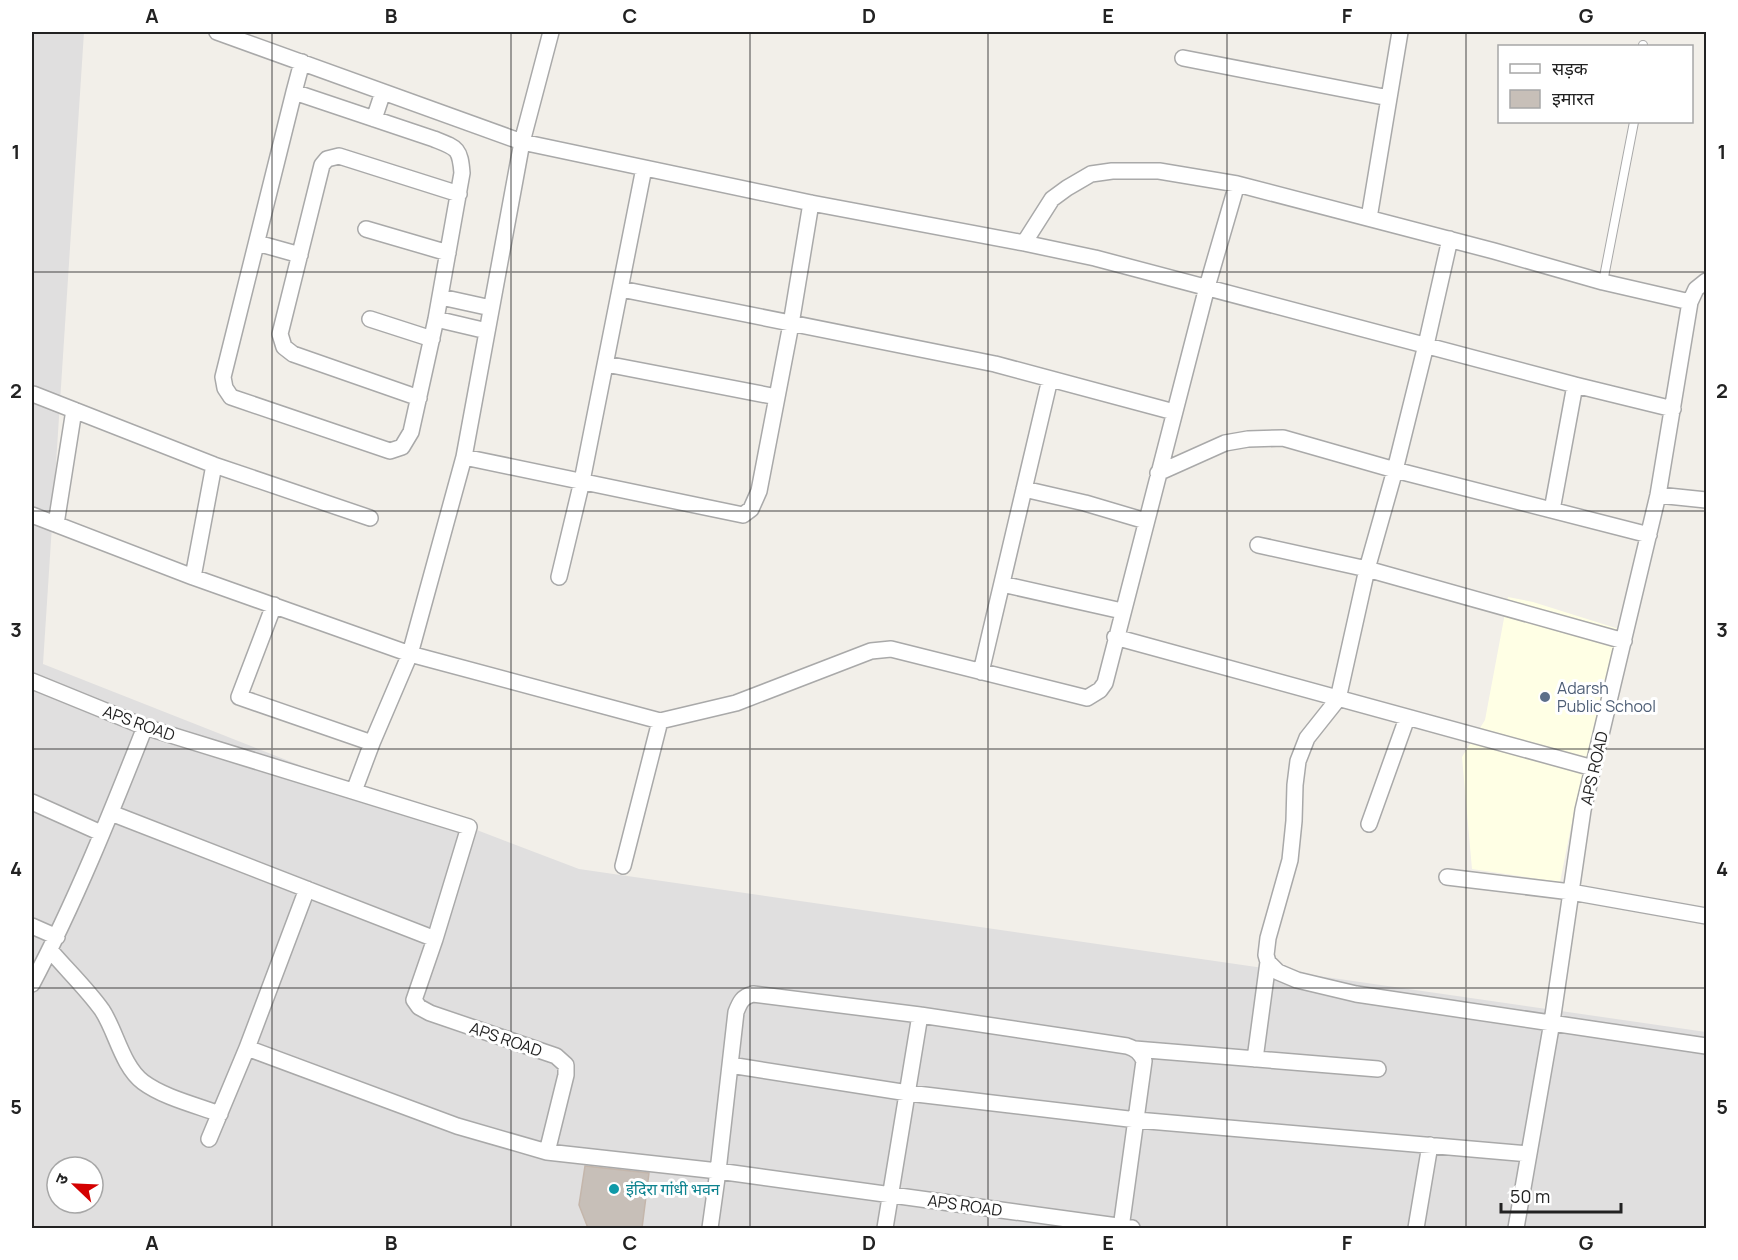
<svg xmlns="http://www.w3.org/2000/svg" width="1738" height="1260" viewBox="0 0 1738 1260" font-family="Manrope,'Noto Sans Devanagari',sans-serif">
	<style>
		.residential { fill: #e0dfdf; fill-rule: evenodd }
		.education { fill: #ffffe5 }
		.building { fill: #c7bfb8; stroke: #c4b6ab; stroke-width: 1.5 }
		.lines { fill: none; stroke-linecap: round; stroke-linejoin: round }
		.lane-casing { stroke: #a9a9a9; stroke-width: 10 }
		.street-casing { stroke: #a9a9a9; stroke-width: 18 }
		.lane { stroke: #fff; stroke-width: 8 }
		.street { stroke: #fff; stroke-width: 15 }
		.grid { fill: none; stroke: #222; stroke-width: 1.5; stroke-opacity: 0.55 }
		.service-dot { fill: #5c6f8a; stroke: #fff; stroke-width: 2 }
		.culture-dot { fill: #0f9aa8; stroke: #fff; stroke-width: 2 }
		.labels { text-anchor: middle; stroke-width: 6; stroke-linejoin: round; paint-order: stroke }
		.service-label { font-size: 16px; fill: #4e5e75; stroke: #fff; text-anchor: start }
		.street-label { font-size: 16px; fill: #222; stroke: #fff }
		.culture-label { font-size: 16px; fill: #0d838f; stroke: #fff; text-anchor: start }
		.neatline { fill: none; stroke: #222; stroke-width: 2 }
		.grid-label { font-size: 20px; text-anchor: middle; font-weight: bold; fill: #222 }
	</style>
	<rect width="100%" height="100%" fill="#f2efe9"/>
	<!-- residential -->
	<path class="residential" d="M32 32H84L43 664 398 804 469 827 579 869 1706 1032V1228H32ZM57 1167H93V1203H57Z"/>
	<!-- education -->
	<path class="education" d="M1508 597 1533 602 1622 630 1574 812 1560 882 1472 869 1462 757 1485 720Z"/>
	<!-- building -->
	<path class="building" d="M585 1166 649 1173 642 1228H588L579 1205Z"/>
	<g class="lines">
		<!-- lane casing -->
		<g class="lane-casing">
			<path id="lane" d="M1643 46V45
				M1603 282 1634 122"/>
		</g>
		<!-- street casing -->
		<g class="street-casing">
			<path id="street" d="M217 32 522 142 811 203 1024 243 1095 258 1575 385 1552 510
				M1183 58 1389 98
				M294 92 434 139C457 148 460 148 462 173L436 319 411 432 402 447 390 451 231 397 225 388 223 377 294 92 302 62
				M374 119 383 92
				M1369 218 1400 32
				M366 229 448 253
				M1450 239 1426 345 1395 470 1367 569 1338 699 1307 738 1298 761 1295 785 1294 821 1290 860 1268 938 1266 955 1268 962 1278 972 1297 980 1356 994 1706 1046
				M257 243 300 255
				M1024 243 1052 199 1067 188 1091 174 1112 171H1159L1237 184 1494 251 1603 282 1690 302
				M621 289 995 364 1174 412
				M441 297 491 308
				M370 319 432 339
				M436 319 487 331
				M606 364 777 397
				M1575 385 1673 409
				M33 394 214 465 370 518
				M419 398 293 354 284 347 280 334 322 165 327 159 339 156 459 194
				M464 457 743 515 751 509 759 491 791 324 811 203
				M1158 473 1225 443 1248 439 1283 438 1395 470 1649 535
				M1024 489 1085 503 1146 521
				M1658 495 1706 500
				M32 515 193 577 410 654 660 721 623 866
				M56 524 74 410
				M1258 545 1367 569 1624 641
				M193 577 214 465
				M559 577 582 481 644 168
				M1002 584 1122 611
				M274 605 239 697 372 743 354 791
				M1115 637 1593 768
				M981 672 1050 379
				M32 681 145 727 469 827 435 939 414 1000 419 1007 430 1013 556 1056 566 1065V1075L547 1152 718 1171 1132 1228
				M660 721 736 703 871 651 891 649 1087 698 1100 690 1105 683 1207 287 1237 184
				M372 743 410 654 464 457 522 142 551 32
				M32 802 101 833
				M111 813 435 939
				M1369 824 1407 718
				M1447 877 1571 892 1706 916
				M32 926 57 937
				M50 950C67 970 87 989 102 1010 116 1031 122 1066 143 1082 163 1097 195 1105 220 1114
				M32 984C75 903 111 813 145 727
				M247 1048 457 1126 547 1152
				M1135 1049 1378 1069
				M1255 1059 1268 962
				M730 1065 908 1093 1137 1120 1529 1154
				M209 1139 247 1048 307 889
				M710 1228 718 1171 736 1012C740 1002 742 997 753 994L920 1015 1127 1046C1136 1049 1140 1052 1144 1061L1121 1228
				M885 1228 920 1015
				M1416 1228 1430 1145
				M1516 1228 1552 1022 1583 810 1658 495 1690 302 1696 289 1706 281"/>
		</g>
		<!-- lane -->
		<use href="#lane" class="lane"/>
		<!-- street -->
		<use href="#street" class="street"/>
	</g>
	<!-- grid -->
	<path class="grid" d="M272 32V1228M511 32V1228M750 32V1228M988 32V1228M1227 32V1228M1466 32V1228M32 272H1706M32 511H1706M32 749H1706M32 988H1706"/>
	<!-- markers -->
	<circle class="service-dot" cx="1545" cy="697" r="6"/>
	<circle class="culture-dot" cx="614" cy="1189" r="6"/>
	<g class="labels">
		<!-- service labels -->
		<g class="service-label">
			<text x="1557" y="694">Adarsh<tspan x="1557" dy="18">Public School</tspan></text>
		</g>
		<!-- street labels -->
		<g class="street-label">
			<text transform="translate(139 723) rotate(20)" y="6">APS ROAD</text>
			<text transform="translate(1594 768) rotate(-77)" y="6">APS ROAD</text>
			<text transform="translate(506 1039) rotate(19)" y="6">APS ROAD</text>
			<text transform="translate(965 1205) rotate(8)" y="6">APS ROAD</text>
		</g>
		<!-- culture labels -->
		<g class="culture-label">
			<text x="626" y="1195">इंदिरा गांधी भवन</text>
		</g>
	</g>
	<!-- border -->
	<rect width="1738" height="1260" fill="none" stroke="#ffffff" stroke-width="66"/>
	<!-- legend -->
	<rect x="1498" y="45" width="195" height="78" fill="#ffffff" stroke="#a7a7a7" stroke-width="1.5"/>
	<rect x="1510" y="64" width="30" height="9" fill="#ffffff" stroke="#a7a7a7" stroke-width="1.5"/>
	<text x="1552" y="75" font-size="18" fill="#222222">सड़क</text>
	<rect x="1510" y="90" width="30" height="18" fill="#c7bfb8" stroke="#a7a7a7" stroke-width="1.5"/>
	<text x="1552" y="105" font-size="18" fill="#222222">इमारत</text>
	<!-- north arrow -->
	<g transform="translate(75 1185) rotate(293)"><circle r="28" fill="#ffffff" stroke="#a7a7a7" stroke-width="1.5"/>
	<path d="M0-4.5L10 22L0 15L-10 22Z" fill="#d40000"/>
	<text y="-9" font-size="16" font-weight="bold" text-anchor="middle" fill="#222222">उ</text>
	</g>
	<!-- scale -->
	<path d="M1501 1203v9h120v-9" fill="none" stroke="#222222" stroke-width="3"/>
	<text x="1510" y="1203" font-size="18" fill="#222222" stroke="#ffffff" stroke-width="4.5" paint-order="stroke">50 m</text>
	<rect x="33" y="33" width="1672" height="1194" class="neatline"/>
	<g class="grid-label">
		<text x="152" y="23">A</text>
		<text x="391" y="23">B</text>
		<text x="630" y="23">C</text>
		<text x="869" y="23">D</text>
		<text x="1108" y="23">E</text>
		<text x="1347" y="23">F</text>
		<text x="1586" y="23">G</text>
		<text x="16" y="159">1</text>
		<text x="1722" y="159">1</text>
		<text x="16" y="398">2</text>
		<text x="1722" y="398">2</text>
		<text x="16" y="637">3</text>
		<text x="1722" y="637">3</text>
		<text x="16" y="876">4</text>
		<text x="1722" y="876">4</text>
		<text x="16" y="1114">5</text>
		<text x="1722" y="1114">5</text>
		<text x="152" y="1250">A</text>
		<text x="391" y="1250">B</text>
		<text x="630" y="1250">C</text>
		<text x="869" y="1250">D</text>
		<text x="1108" y="1250">E</text>
		<text x="1347" y="1250">F</text>
		<text x="1586" y="1250">G</text>
	</g>
</svg>
